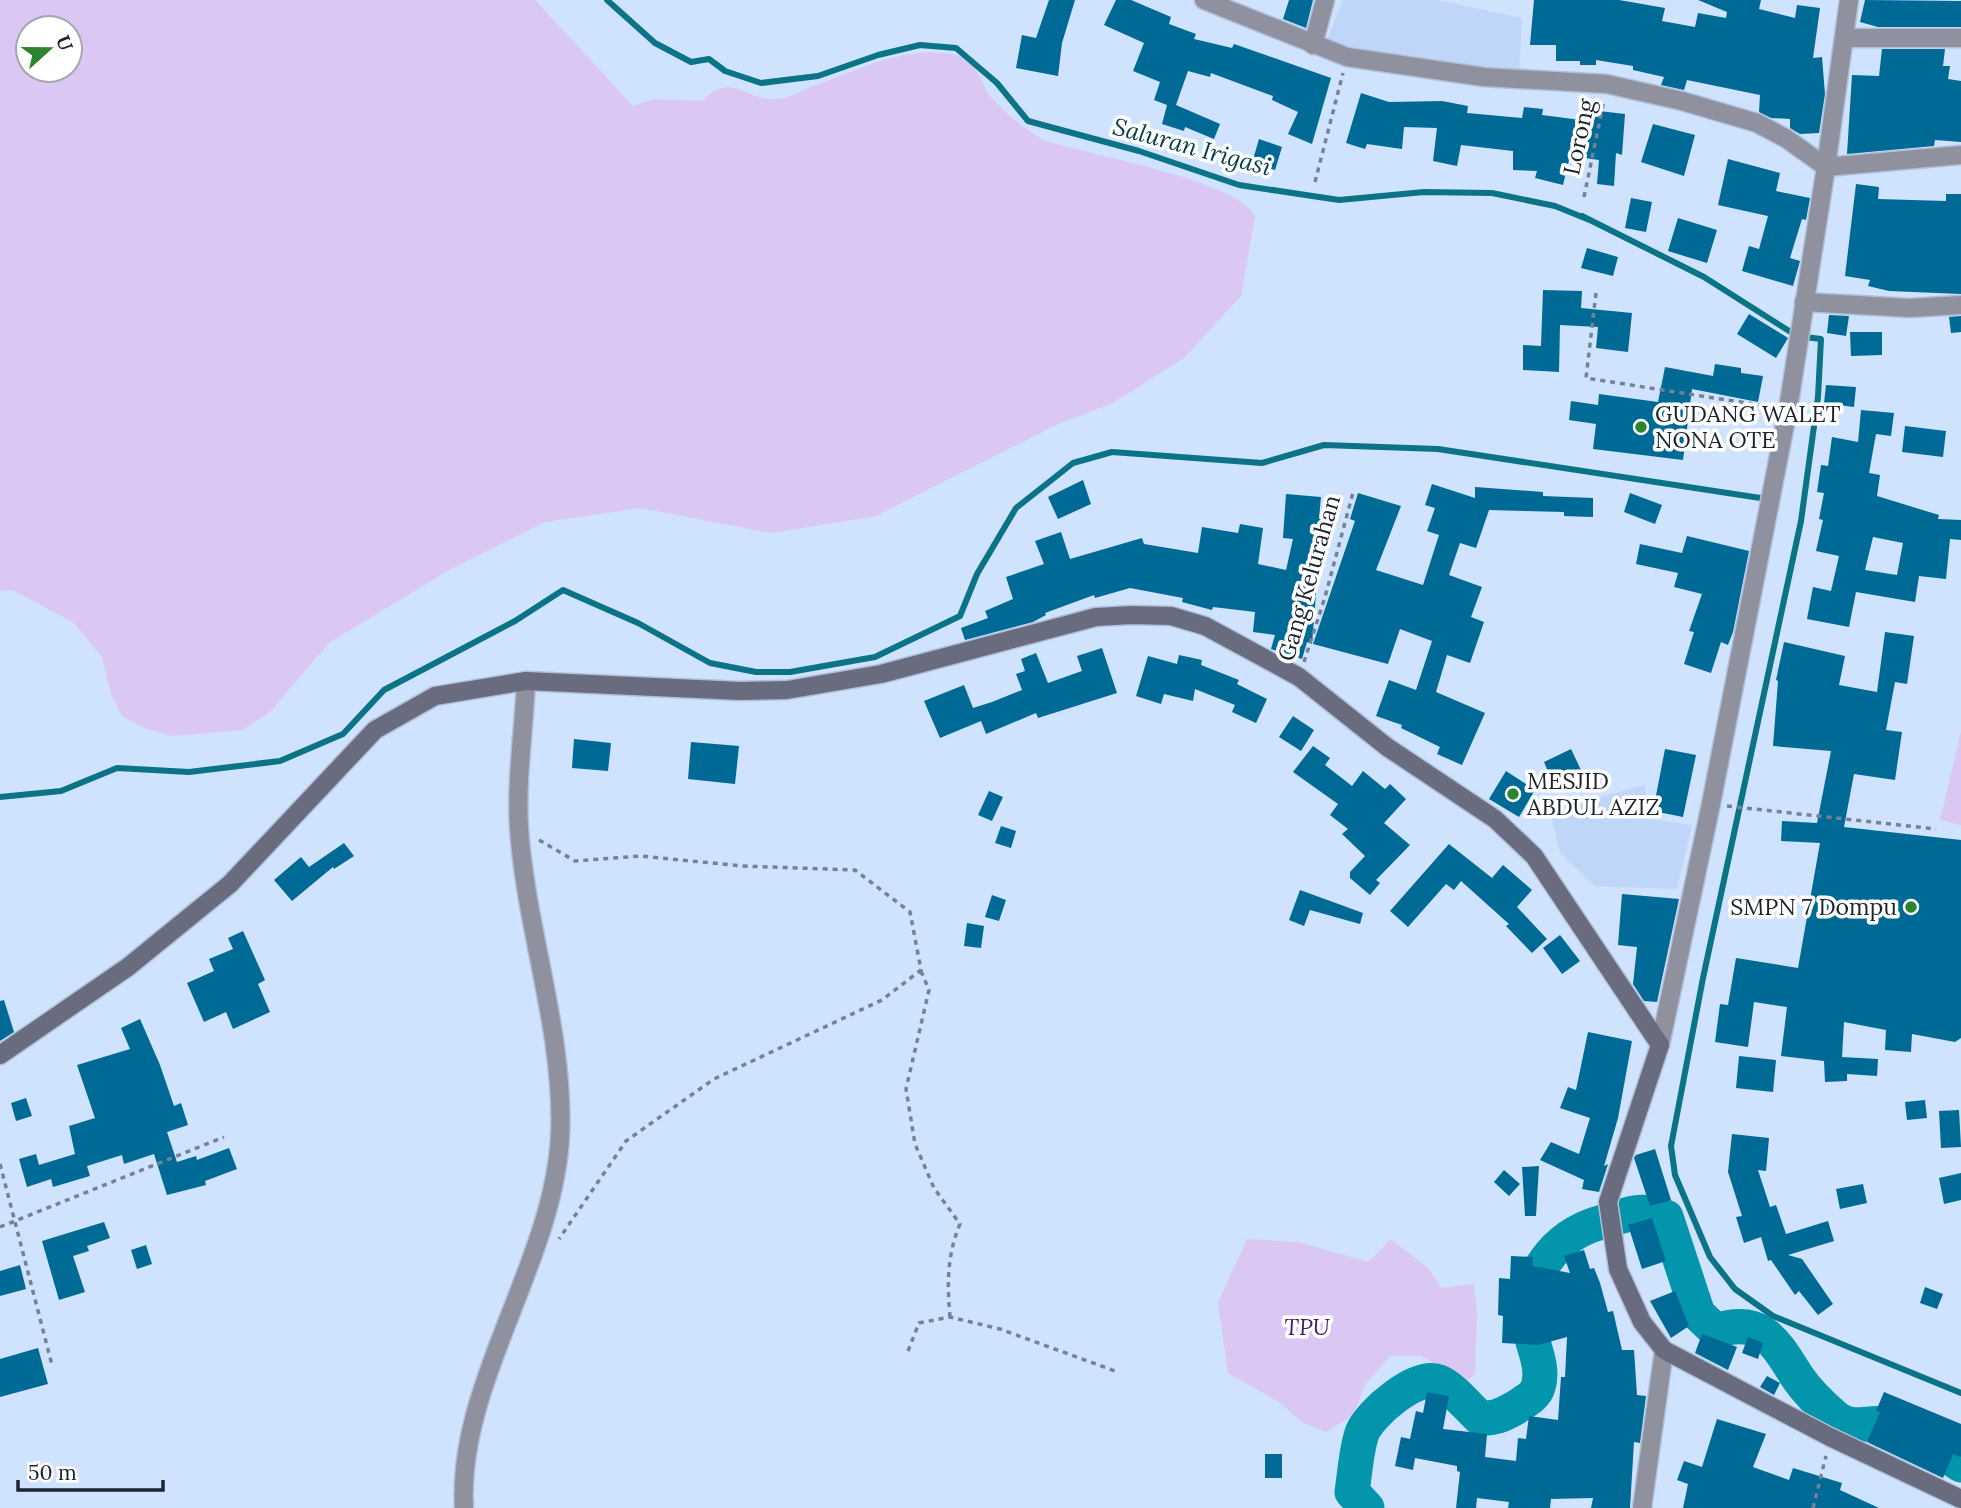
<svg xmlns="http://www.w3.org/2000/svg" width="1961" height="1508" viewBox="0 0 1961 1508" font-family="Lora,serif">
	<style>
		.built { fill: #c0d6f9 }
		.green { fill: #dbc7f4; fill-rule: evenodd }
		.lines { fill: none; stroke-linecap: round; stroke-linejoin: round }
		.stream { stroke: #0a7385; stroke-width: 6 }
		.river { stroke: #0295ab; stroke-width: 35 }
		.building { fill: #006a96; fill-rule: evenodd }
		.minor-casing { stroke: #afc0d8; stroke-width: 21 }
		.tertiary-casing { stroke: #afc0d8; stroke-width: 21 }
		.secondary-casing { stroke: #afc0d8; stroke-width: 21 }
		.path { stroke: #758295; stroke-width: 3.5; stroke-dasharray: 5 5; stroke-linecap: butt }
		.minor { stroke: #90919e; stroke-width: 18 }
		.tertiary { stroke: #90919e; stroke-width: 18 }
		.secondary { stroke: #696b7e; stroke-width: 18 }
		.poi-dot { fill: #2e8330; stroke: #fff; stroke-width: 2.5 }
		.labels { text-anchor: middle; stroke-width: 7; stroke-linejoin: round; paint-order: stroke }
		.street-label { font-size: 23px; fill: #1c232d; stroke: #fff }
		.poi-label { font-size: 23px; fill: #1c232d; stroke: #fff; text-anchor: start }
		.park-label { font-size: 23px; font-style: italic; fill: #491b6e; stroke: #fff }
		.water-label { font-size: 24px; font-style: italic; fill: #063d47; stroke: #fff }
	</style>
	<rect width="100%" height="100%" fill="#cfe2fe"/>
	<!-- built -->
	<path class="built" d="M1343 0H1437L1522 18 1519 77 1326 42Z
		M1645 785 1649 819 1692 825 1677 889 1595 886 1560 853 1550 810Z"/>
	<!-- green -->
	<path class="green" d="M0 0H535L633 106 654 99 703 101C731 70 746 101 776 99 787 99 801 91 811 87 857 71 910 42 959 56 976 60 981 84 991 97 1001 109 1034 138 1049 142 1090 155 1239 181 1255 216L1241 296 1184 358 1113 403 1058 424 876 516 771 533 640 508 545 522 449 570 329 643 270 712 242 730 173 736 144 728 122 716 111 694 102 657 74 623 13 590 0 591ZM70 28V70H28V28Z
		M1961 731V825L1940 820Z
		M1247 1239 1298 1242 1368 1262 1391 1239 1429 1269 1441 1288 1474 1284 1477 1312 1475 1374 1467 1381 1421 1356H1390L1366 1383 1353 1415 1326 1432 1303 1423 1279 1402 1228 1373 1218 1303Z"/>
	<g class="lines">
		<!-- stream -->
		<path class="stream" d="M607 0 655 43 691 62 709 59 725 71 761 83 818 76 878 55 920 45 956 48 997 83 1028 121 1139 151 1239 185 1339 200 1424 192 1492 193 1555 206 1592 221 1582 216 1704 277 1797 336 1821 339 1818 397 1801 521 1703 978 1671 1146 1675 1175 1710 1257 1735 1289 1773 1316 1961 1393
			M0 797 61 791 117 768 189 772 280 761 343 734 384 690 515 621 563 590 638 623 710 663 756 672H790L875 657 960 616 977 574 1016 508 1073 463 1112 452 1262 463 1324 445 1438 449 1767 499"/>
		<!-- river -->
		<path class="river" d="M1367 1508 1352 1492C1355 1473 1356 1451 1362 1433 1370 1413 1417 1373 1439 1382 1453 1388 1468 1407 1480 1418 1495 1419 1502 1415 1515 1408 1523 1402 1535 1397 1538 1387 1545 1366 1531 1344 1529 1324 1523 1278 1556 1235 1599 1223 1629 1215 1636 1207 1666 1217L1698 1314 1716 1331C1763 1315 1776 1344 1798 1378 1807 1391 1822 1406 1835 1417 1852 1431 1867 1421 1886 1424 1908 1427 1942 1453 1961 1465"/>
	</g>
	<!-- building -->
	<path class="building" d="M1049 0H1075L1062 43 1058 76 1016 68 1022 35 1036 38Z
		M1116 0H1131L1171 17 1169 24 1196 34 1194 39 1232 48 1234 44 1331 78 1312 144 1288 134 1298 112 1272 100 1273 96 1211 73 1210 77 1188 71 1176 105 1220 124 1214 139 1185 127 1184 131 1162 124 1167 105 1154 100 1160 82 1133 71 1144 43 1104 25Z
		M1289 0H1313L1306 28 1283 19Z
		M1534 0H1619L1665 8 1662 21 1695 27 1698 13 1726 18 1727 12 1698 0H1761L1759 9 1795 18 1797 5 1820 8 1813 58 1822 57 1825 94 1819 133 1800 134 1790 128V119L1771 118 1759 112 1760 95 1687 80 1684 90 1661 85 1664 77 1633 70V66L1596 60V65H1580V61H1556V45H1530Z
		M1865 0 1961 1V27H1878L1860 22Z
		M1882 49H1945L1943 66H1950L1948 79 1961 81V142L1935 140 1934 146 1847 154 1852 75 1879 76Z
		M1361 93 1389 102 1442 101 1468 106 1467 113 1522 118 1524 107 1543 109 1542 115 1581 120 1583 102 1599 104V111L1625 114 1622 155 1616 153 1614 186 1597 184 1599 160 1570 156 1563 185 1535 178 1537 171 1513 170V151L1461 145 1457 166 1433 161 1437 128 1404 127 1402 149 1367 144 1365 149 1346 143Z
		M1653 124 1695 135 1684 176 1641 162Z
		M1259 139 1282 147 1275 170 1252 163Z
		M1728 159 1780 173 1776 191 1810 198 1806 220 1802 219 1790 258 1800 261 1793 286 1742 271 1749 246 1759 249 1768 216 1718 205Z
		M1856 184 1879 187 1878 199 1946 201V194H1961V294L1889 291 1868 286 1870 280 1845 276Z
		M1631 198 1652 202 1646 232 1625 228Z
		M1678 218 1717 230 1707 263 1668 251Z
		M1587 248 1618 257 1613 276 1581 268Z
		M1543 290 1582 291 1581 308 1632 313 1628 352 1596 348 1598 327 1560 325 1559 372 1523 370V345L1541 346Z
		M1749 314 1788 338 1776 358 1737 334Z
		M1829 315 1849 316 1846 336 1827 333Z
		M1961 316V332L1951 333 1949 317Z
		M1850 332H1882V355L1851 356Z
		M1715 364 1741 368V373L1763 376 1758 402 1692 389 1683 460 1593 449 1596 424 1569 420 1571 401 1598 405 1599 394 1658 402 1665 367 1713 376Z
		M1826 385 1856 387 1854 407 1824 403Z
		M1861 410 1894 413 1891 436 1876 434 1869 473 1880 475 1877 496 1939 515 1938 519 1961 520V540L1950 539 1946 579 1919 576 1915 602 1856 592 1849 627 1807 619 1813 587 1831 591 1839 556 1816 551 1823 520 1819 519 1824 493 1817 492 1821 465 1828 466 1832 437 1858 442ZM1873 537 1903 543 1897 575 1865 570Z
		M1905 426 1946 431 1943 457 1902 452Z
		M1083 480 1091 504 1058 519 1048 497Z
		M1432 484 1475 498V487L1543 492V496L1593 498V517L1564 516V512L1489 510 1476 548 1460 543 1449 575 1482 587 1471 617 1484 622 1470 663 1447 655 1436 692 1485 713 1462 765 1437 754 1440 747 1401 728 1402 725 1376 716 1389 680 1416 690 1432 641 1400 629 1388 664 1313 644 1355 521 1350 519 1358 493 1401 506 1376 570 1423 585 1439 535 1427 531 1435 508 1425 505Z
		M1630 493 1662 505 1655 524 1624 512Z
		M1286 494 1321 497 1319 519H1322L1312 644 1307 642 1302 659 1271 649 1275 635 1253 632 1255 612 1213 607 1212 610 1182 602 1183 598 1130 588 1095 598 1094 595 1045 613 1046 615 1033 622 965 640 961 628 988 618 985 611 1013 599 1006 577 1044 564 1035 541 1061 532 1070 559 1142 538 1144 544 1198 553 1202 527 1238 533 1240 524 1263 528 1258 564 1286 570 1293 539 1283 538Z
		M1687 536 1749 551 1733 632 1728 645 1721 642 1711 673 1684 664 1694 632 1689 631 1702 594 1674 587 1678 573 1636 564 1640 544 1682 553Z
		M1885 632 1914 636 1907 684 1895 682 1886 730 1902 732 1895 780 1854 774 1844 827 1961 840V1038L1955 1042 1912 1034 1911 1052 1885 1050 1886 1030 1844 1022 1842 1057 1878 1059 1877 1076 1847 1074V1081L1825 1082 1824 1061 1781 1056 1787 1007 1754 1002 1748 1047 1715 1042 1720 1004 1728 1005 1736 958 1798 968 1820 843 1781 841 1782 821 1817 823 1831 751 1773 746 1778 681 1776 680 1784 642 1845 656 1839 685 1877 692Z
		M1102 648 1117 693 1038 718 1036 713 986 734 981 721 940 738 924 701 964 685 973 708 992 702 1022 690 1016 674 1025 671 1021 659 1036 653 1048 683 1082 671 1077 656Z
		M1179 655 1202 660 1201 665 1239 680 1237 684 1267 699 1256 723 1232 712 1235 705 1195 689 1193 701 1164 694 1161 704 1136 696 1148 656 1177 664Z
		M1293 716 1314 730 1301 751 1279 737Z
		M574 739 611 743 608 771 572 768Z
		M691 742 739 746 735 784 688 779Z
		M1313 746 1330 758 1325 765 1352 786 1363 771 1385 789 1390 784 1406 799 1384 823 1410 845 1376 880 1380 883 1370 895 1350 878V872L1365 856 1342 834 1348 829 1330 815 1338 804 1293 772Z
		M1571 749 1581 770 1553 783 1544 762Z
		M1665 749 1696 755 1683 817 1653 811Z
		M1506 771 1535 790 1519 817 1489 799Z
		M989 791 1003 797 992 821 978 815Z
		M1001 826 1016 831 1011 848 995 843Z
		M344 843 354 856 334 869 333 867 292 901 274 880 301 857 309 867Z
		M1449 844 1492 878 1503 865 1532 890 1517 907 1547 939 1532 953 1506 926 1509 924 1461 881 1454 890 1446 884 1408 927 1390 911Z
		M1300 890 1363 913 1360 924 1310 910 1304 926 1289 920Z
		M1622 894 1679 899 1657 1002 1644 1001 1633 984 1637 947 1618 945Z
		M992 895 1006 900 999 921 985 917Z
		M967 923 984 926 981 948 964 946Z
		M243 931 265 980 258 984 270 1012 233 1029 226 1012 204 1022 187 983 214 971 209 959 233 949 228 938Z
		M1560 935 1580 961 1562 974 1543 948Z
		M4 1000 14 1032 0 1041V1001Z
		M140 1019 160 1065 174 1106 181 1103 188 1125 167 1132 177 1162 196 1156 197 1160 229 1148 237 1169 205 1181 206 1185 167 1195 154 1154 124 1164 122 1155 87 1166 90 1176 53 1187 51 1179 27 1187 19 1159 36 1154 39 1165 75 1154 69 1126 95 1118 77 1065 130 1049 121 1028Z
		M1588 1032 1632 1041 1618 1118 1604 1166 1608 1164 1599 1192 1582 1189 1584 1180 1540 1160 1551 1142 1579 1154 1590 1118 1560 1108 1568 1087 1576 1090Z
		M1739 1056 1776 1060 1773 1092 1736 1088Z
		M26 1098 32 1116 16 1121 11 1103Z
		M1925 1100 1927 1118 1907 1120 1905 1102Z
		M1959 1110 1961 1147 1941 1148 1939 1111Z
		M1732 1134 1769 1138 1766 1171 1758 1170 1770 1207 1776 1205 1786 1234 1828 1221 1834 1241 1788 1255 1802 1259 1833 1304 1818 1315 1799 1291 1795 1295 1771 1260 1768 1261 1761 1237 1744 1243 1736 1217 1742 1216 1728 1172Z
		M1655 1149 1671 1200 1650 1206 1634 1158 1636 1155Z
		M1539 1166 1536 1216H1525L1522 1167Z
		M1504 1170 1520 1184 1509 1196 1494 1182Z
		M1961 1173V1200L1944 1204 1939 1178Z
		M1863 1184 1867 1203 1840 1209 1836 1189Z
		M1652 1218 1666 1261 1642 1269 1628 1225Z
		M104 1222 110 1238 87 1246 89 1251 73 1256 85 1292 59 1300 42 1241Z
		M146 1245 152 1264 137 1269 131 1250Z
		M1584 1250 1590 1269 1594 1268 1600 1283 1608 1312 1613 1311 1622 1350H1634L1637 1395 1646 1396 1640 1443 1634 1442 1630 1508H1591L1593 1498 1551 1499 1550 1508H1508L1509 1502 1477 1498 1476 1508H1456L1460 1472 1457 1471V1466L1415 1458 1413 1470 1395 1466 1401 1437 1410 1439 1416 1411 1423 1413 1427 1392 1449 1396 1443 1429 1487 1434 1485 1457 1516 1461 1518 1438 1526 1439 1529 1416 1558 1420 1561 1377H1565L1567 1337 1538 1345 1502 1343 1503 1316 1498 1315 1499 1278 1510 1279 1511 1256 1533 1257V1266L1570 1273 1564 1256Z
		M20 1265 26 1289 0 1296V1271Z
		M1925 1287 1943 1294 1937 1309 1920 1303Z
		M1675 1291 1689 1326 1671 1338 1650 1301Z
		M1702 1334 1737 1347 1728 1370 1695 1353Z
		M1748 1337 1763 1343 1758 1359 1742 1353Z
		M38 1348 48 1384 0 1397V1359Z
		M1767 1376 1780 1383 1774 1395 1760 1387Z
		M1884 1392 1961 1424V1457L1953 1454 1943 1478 1867 1442 1880 1412 1876 1411Z
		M1717 1419 1766 1434 1753 1467 1789 1480 1793 1468 1842 1483 1840 1490 1879 1508H1683L1688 1484 1677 1480 1684 1461 1702 1467Z
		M1265 1454H1282V1478H1265Z"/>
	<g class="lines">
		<!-- minor casing -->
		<g class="minor-casing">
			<path id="minor" d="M1849 0 1826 167 1961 155
				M1845 38H1961
				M1313 45 1325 0
				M1804 302 1910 308 1961 305
				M464 1508C457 1383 553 1264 560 1137 565 1034 526 931 519 828 516 780 524 729 526 681
				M1642 1508 1664 1350"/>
		</g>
		<!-- tertiary casing -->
		<g class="tertiary-casing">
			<path id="tertiary" d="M1204 0 1347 57 1484 77 1607 84 1682 101 1757 123 1787 139 1826 167 1788 409 1711 804 1660 1045"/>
		</g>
		<!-- secondary casing -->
		<g class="secondary-casing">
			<path id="secondary" d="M0 1055 128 967 230 884 375 730 435 696 526 681 740 691 787 690 881 674 1096 617 1132 615 1171 616 1205 626 1299 677 1387 747 1495 819 1534 856 1660 1045 1608 1202 1618 1269 1642 1322 1664 1350 1830 1437 1961 1499"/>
		</g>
		<!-- path -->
		<path class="path" d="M1315 182 1343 73
			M1584 197 1604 100
			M1596 293 1586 378 1772 407
			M1304 662 1325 597 1354 489
			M1727 806 1936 829
			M539 840 575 861 641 856 742 866 855 870 910 912 921 970 882 1000 714 1079 626 1141 559 1239
			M921 971 929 990 906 1089 915 1144 934 1188 960 1224C947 1255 947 1284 950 1317
			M0 1164 52 1365
			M0 1227 224 1137
			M908 1351 919 1323 950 1317 1000 1329 1115 1371
			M1813 1508 1826 1456"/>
		<!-- minor -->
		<use href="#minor" class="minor"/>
		<!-- tertiary -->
		<use href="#tertiary" class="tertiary"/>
		<!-- secondary -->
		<use href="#secondary" class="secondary"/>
	</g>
	<!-- markers -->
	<g class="poi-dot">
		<circle cx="1641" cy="427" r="7"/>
		<circle cx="1513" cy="794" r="7"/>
		<circle cx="1911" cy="907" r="7"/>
	</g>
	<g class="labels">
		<!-- street labels -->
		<g class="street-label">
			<text transform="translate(1579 137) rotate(-78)" y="8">Lorong</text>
			<text transform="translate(1309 578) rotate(-74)" y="8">Gang Kelurahan</text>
		</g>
		<!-- poi labels -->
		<g class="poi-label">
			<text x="1655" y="422">GUDANG WALET<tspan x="1655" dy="26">NONA OTE</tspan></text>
			<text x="1527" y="789">MESJID<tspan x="1527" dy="26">ABDUL AZIZ</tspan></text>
			<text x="1897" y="915" text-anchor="end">SMPN 7 Dompu</text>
		</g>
		<!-- park labels -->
		<g class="park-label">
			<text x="1307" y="1335">TPU</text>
		</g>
		<!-- water labels -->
		<g class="water-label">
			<text transform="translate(1192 147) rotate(15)" y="8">Saluran Irigasi</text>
		</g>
	</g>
	<!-- north arrow -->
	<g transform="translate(49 49) rotate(69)"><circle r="33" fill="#ffffff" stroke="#a4a7ab" stroke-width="2"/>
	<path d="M0-5L12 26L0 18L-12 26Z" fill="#2e8330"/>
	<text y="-10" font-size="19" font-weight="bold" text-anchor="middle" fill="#1c232d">U</text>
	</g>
	<!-- scale -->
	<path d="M18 1480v10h145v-10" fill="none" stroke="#1c232d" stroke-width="3.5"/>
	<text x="28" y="1480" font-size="21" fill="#1c232d" stroke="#ffffff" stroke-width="5" paint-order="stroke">50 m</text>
</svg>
